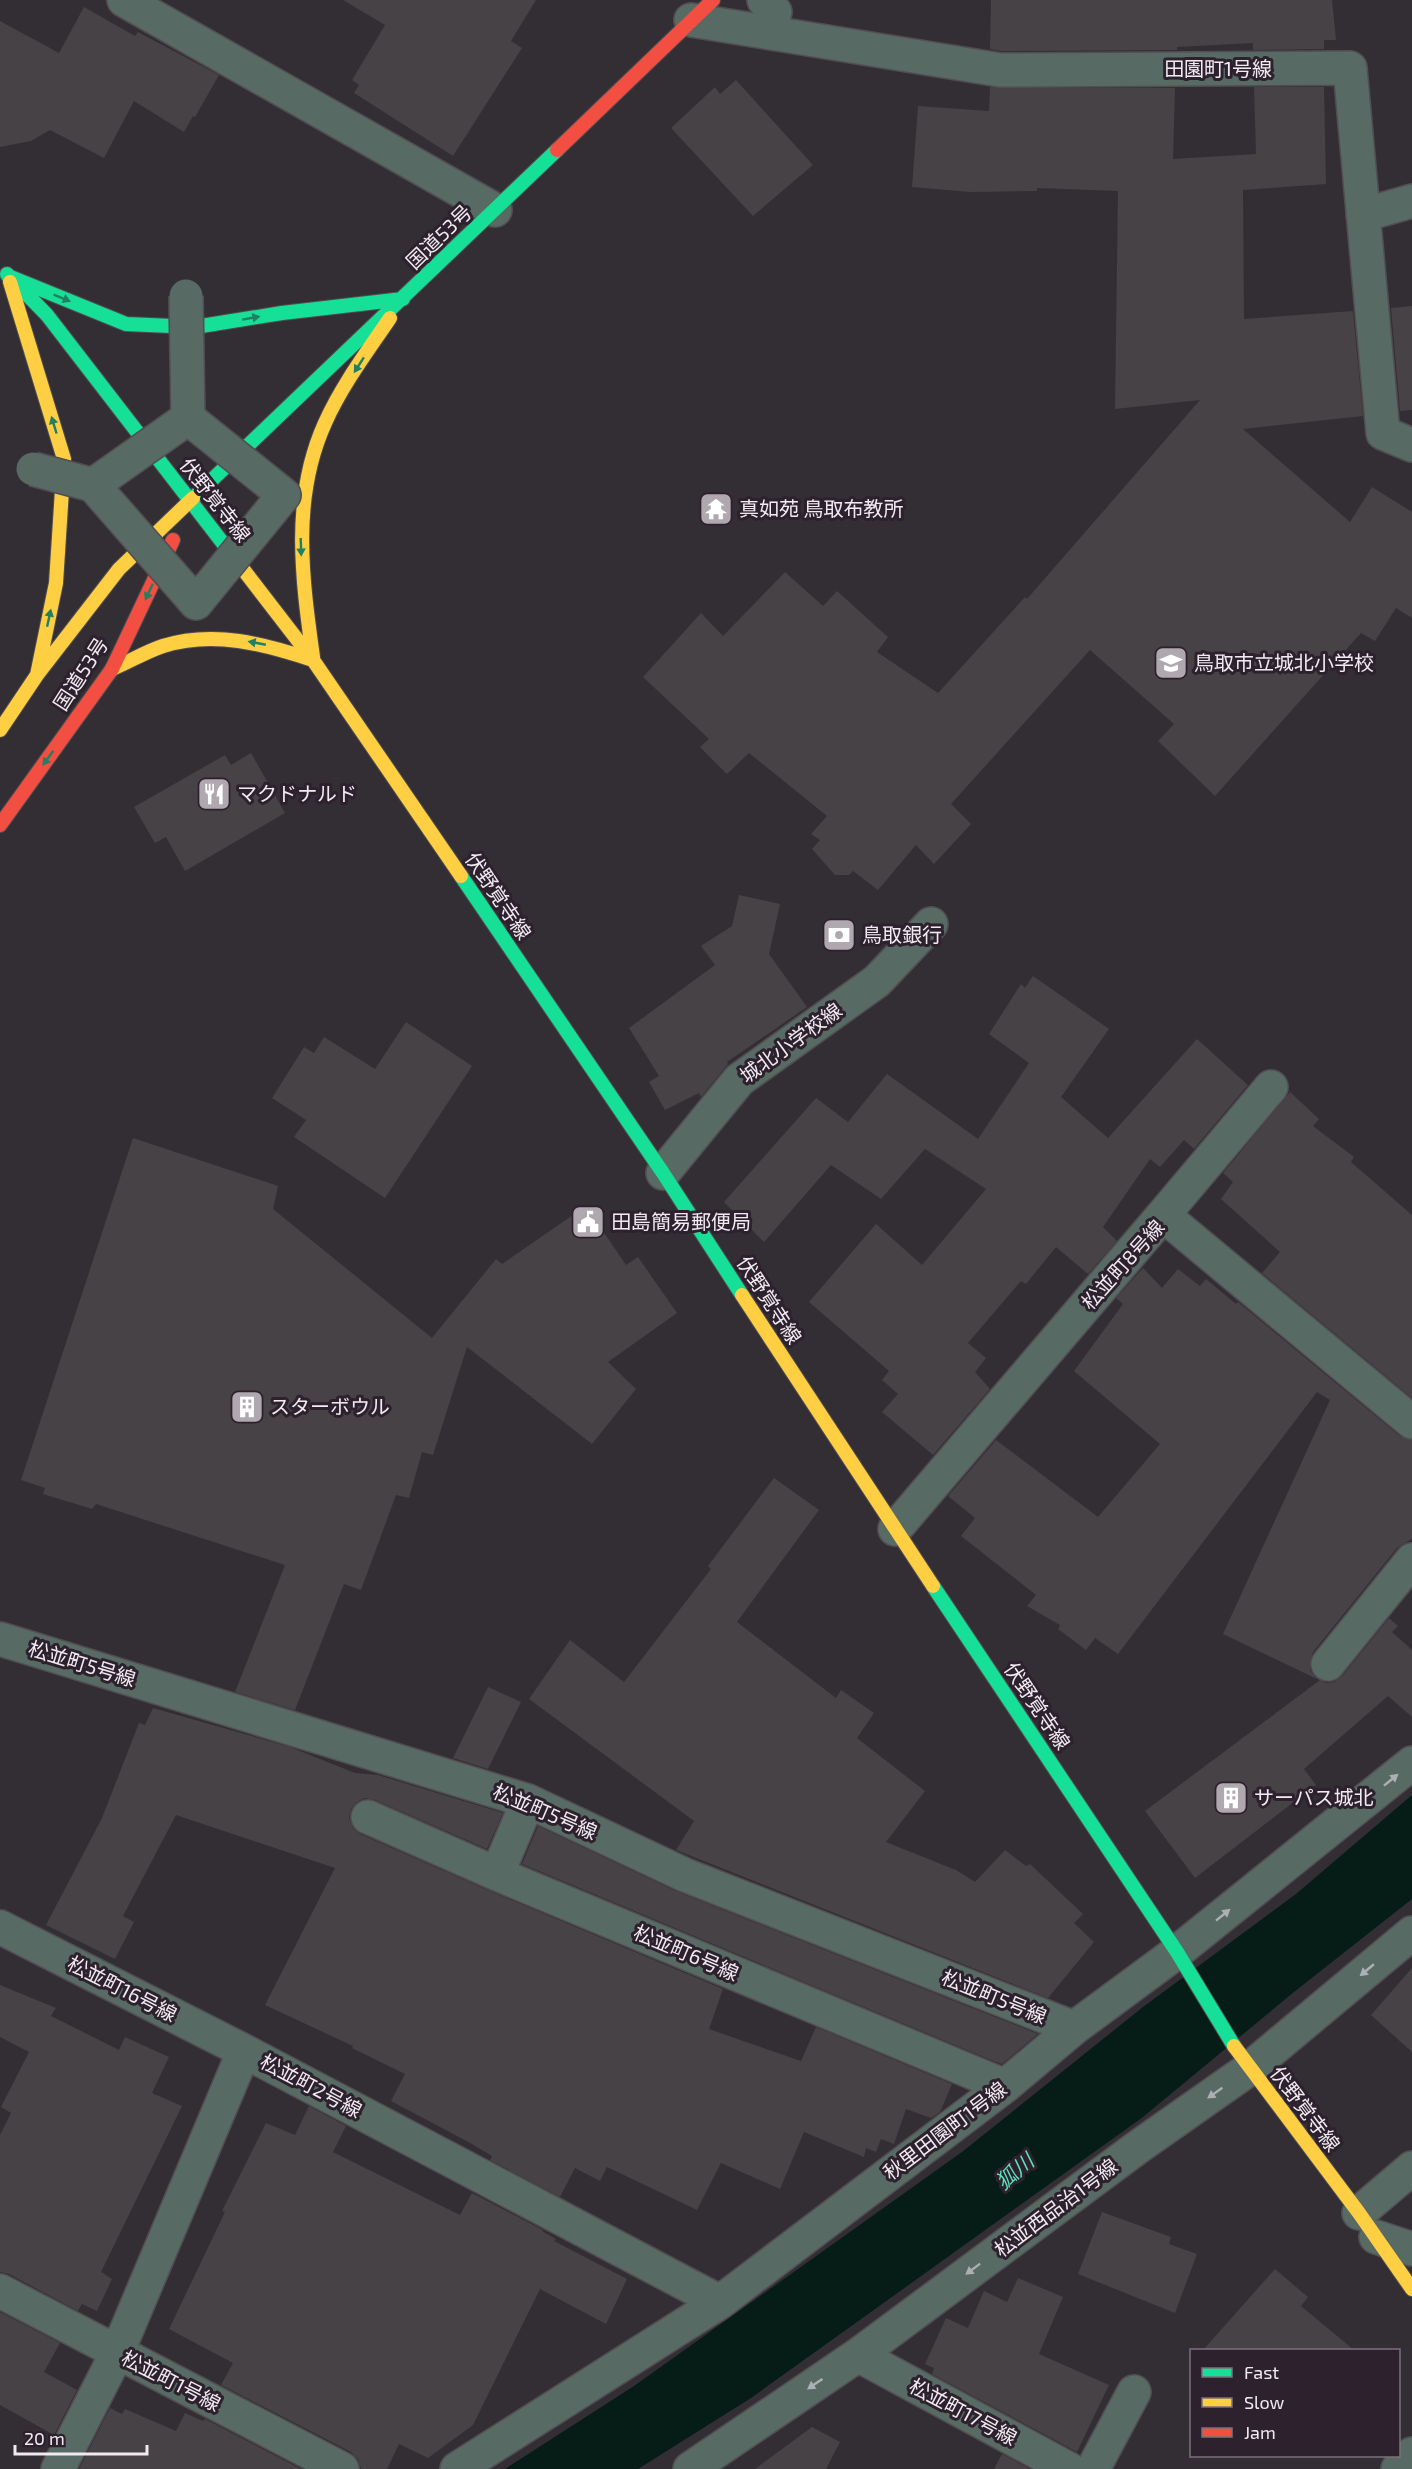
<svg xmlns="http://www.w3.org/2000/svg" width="1412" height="2469" viewBox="0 0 1412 2469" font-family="'Exo 2','Noto Sans JP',sans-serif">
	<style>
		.water { fill: #051d16 }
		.building { fill: #474246 }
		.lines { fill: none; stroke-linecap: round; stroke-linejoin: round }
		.street-casing { stroke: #514d51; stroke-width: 36 }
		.fast-casing { stroke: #514d51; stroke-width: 16 }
		.slow-casing { stroke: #514d51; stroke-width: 16 }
		.jam-casing { stroke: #514d51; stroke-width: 16 }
		.street { stroke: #586a64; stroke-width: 33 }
		.fast { stroke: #16e098; stroke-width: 14 }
		.slow { stroke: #ffcf43; stroke-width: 14 }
		.jam { stroke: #f24e42; stroke-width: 14 }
		.street-bridge-casing { stroke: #514d51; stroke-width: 36; stroke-linecap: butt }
		.street-bridge { stroke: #586a64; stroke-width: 33 }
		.oneway { fill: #218062 }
		.oneway2 { fill: #adb0b2 }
		.labels { text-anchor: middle; stroke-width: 6; stroke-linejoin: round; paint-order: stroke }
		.street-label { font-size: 20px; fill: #f2eaf1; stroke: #2c212c }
		.poi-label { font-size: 20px; fill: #f2eaf1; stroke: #2c212c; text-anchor: start }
		.water-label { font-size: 21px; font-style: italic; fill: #5be2ba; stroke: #2c212c }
	</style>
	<rect width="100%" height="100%" fill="#332e33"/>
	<!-- water -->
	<path class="water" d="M1412 1795V1899L1294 1992 1143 2117 751 2398 638 2469H505L634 2386 962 2152 1143 2007 1296 1894Z"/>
	<!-- building -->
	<path class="building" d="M343 0H536L511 41 522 48 453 156 354 93 359 85 352 80 385 25Z
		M991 0H1332L1336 40H1324V49L1253 50V43L1177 47V50L1001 51 990 49Z
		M84 7 135 36 138 32 219 75 195 117 193 116 184 132 134 101 104 158 50 130 31 141 0 147V21L59 53Z
		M736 80 813 165 753 216 671 128 715 87 720 94Z
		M990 87 1175 88 1173 159 1256 154 1254 87H1324L1326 184 1243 190 1244 319 1353 311 1363 416 1243 429 1350 522 1372 487 1412 512V618L1396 608 1375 641 1361 633 1215 796 1158 741 1174 724 1090 650 951 804 971 824 934 864 916 845 878 890 853 871 849 875H835L812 849 820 840 811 834 827 816 749 753 727 774 700 747 709 739 643 677 701 613 723 636 785 572 823 606 837 591 888 637 877 652 938 693 1025 597 1027 599 1200 400 1115 409 1118 191 1037 188V191L970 192 912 187 918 106 989 111Z
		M1412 306V410L1400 411 1391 308Z
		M251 753 285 813 185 871 166 837 155 843 134 807 225 755 231 765Z
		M739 895 780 904 769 954 807 1007 727 1062 728 1064 701 1097 699 1093 665 1110 649 1082 659 1076 629 1028 715 965 701 946 732 926Z
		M1033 976 1109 1029 1061 1097 1108 1138 1197 1039 1248 1085 1194 1149 1184 1140 1160 1167 1150 1159 1103 1227 1117 1241 1088 1274 1056 1247 1026 1284 1021 1281 968 1343 986 1358 975 1372 990 1389 933 1455 882 1412 898 1394 882 1380 889 1371 809 1302 876 1224 922 1265 986 1189 925 1149 881 1199 831 1165 764 1242 724 1202 816 1098 848 1122 887 1074 978 1139 1029 1063 989 1034 1021 984 1025 988Z
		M406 1022 472 1066 385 1198 294 1137 306 1120 272 1098 304 1047 314 1053 324 1037 375 1069Z
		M1290 1092 1319 1119 1313 1126 1354 1157 1351 1162 1412 1215V1398L1262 1273 1280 1252 1221 1199 1233 1182 1223 1173Z
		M133 1138 278 1186 273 1209 432 1338 496 1259 502 1264 586 1206 626 1265 638 1257 677 1313 608 1362 636 1389 592 1444 467 1347 433 1455 422 1452 409 1498 396 1495 361 1590 344 1584 295 1710 235 1692 285 1565 96 1504 92 1509 43 1494 45 1488 21 1480Z
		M1143 1268 1162 1288 1178 1269 1200 1286 1206 1279 1236 1304 1238 1302 1400 1436 1412 1440V1539L1397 1548 1313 1652 1310 1661V1670L1317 1679 1223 1634 1330 1400 1317 1392 1118 1654 1095 1638 1086 1650 1058 1629 1060 1625 1027 1606 1036 1595 961 1536 975 1518 948 1496 996 1440 1098 1517 1160 1444 1074 1371 1123 1304 1116 1298Z
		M774 1478 819 1510 737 1622 836 1698 841 1690 874 1713 857 1738 925 1791 886 1842 956 1870 975 1882 1005 1850 1026 1866 1030 1864 1083 1914 1074 1923 1094 1942 1048 1998 676 1850 694 1821 529 1699 570 1640 624 1682 711 1569 708 1566Z
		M1389 1618 1398 1626 1392 1632 1412 1650V1717L1388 1696 1304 1769 1316 1785 1195 1878 1145 1811 1320 1680 1318 1679 1326 1683 1334 1682 1342 1676Z
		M488 1687 521 1702 488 1769 453 1758Z
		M153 1708 290 1747 355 1773 378 1775 503 1813 487 1849 375 1800 365 1798 357 1802 351 1809 349 1818 353 1828 360 1834 490 1891 723 1989 709 2029 801 2061 816 2027 952 2084 940 2112 931 2118 906 2109 894 2144 881 2139 876 2152 866 2148 864 2157 804 2132 780 2189 721 2163 697 2210 607 2167 600 2181 575 2168 560 2197 490 2160 492 2156 472 2144 391 2101 405 2074 352 2048 353 2046 265 2005 335 1868 176 1815 123 1916 134 1922 115 1959 46 1925 102 1818 139 1723 145 1725Z
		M538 1826 678 1892 1038 2034 1002 2064 993 2061 522 1864Z
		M1412 1968V2052L1371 2015Z
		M0 1985 56 2008 51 2016 119 2050 125 2037 169 2057 152 2093 182 2106 101 2272 112 2279 97 2311 82 2304 78 2311 9 2274 0 2272V2135L11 2113 1 2107 29 2052 0 2037Z
		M309 2106 346 2126 333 2152 460 2215 472 2193 543 2230 542 2231 556 2239 554 2241 627 2279 606 2324 540 2289 473 2425 428 2458 399 2444 387 2469H361L358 2459 351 2452 221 2385 233 2363 169 2329 225 2212 222 2211 266 2123 295 2135Z
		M1102 2212 1171 2237 1169 2244 1197 2254 1175 2313 1078 2274Z
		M1275 2269 1308 2297 1301 2306 1354 2350H1203Z
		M1018 2278 1063 2297 1039 2354 1109 2385 1077 2452 932 2374 934 2368 925 2364 946 2318 968 2328 984 2291 1007 2302Z
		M0 2312 60 2343 44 2372 77 2390 54 2435 0 2405Z
		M110 2408 122 2414 125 2409 176 2431 185 2413 203 2421 205 2419 301 2469H79Z
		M812 2427 840 2442 826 2469H755Z
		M1002 2454 1030 2469H994Z"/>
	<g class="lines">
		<!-- street casing -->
		<g class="street-casing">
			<path id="street" d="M124 0 495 210
				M764 0 775 12
				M691 20 1000 70 1350 68 1383 433 1412 445
				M1363 215 1412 201
				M663 1173 739 1080 877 981 931 924
				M1163 1215 1271 1087
				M895 1529 1163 1215 1412 1422
				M0 1639 528 1801 685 1875 1074 2028
				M1328 1664 1412 1560
				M368 1817 497 1874 1005 2086
				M497 1874 528 1801
				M0 1927 244 2051
				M1359 2213 1412 2168
				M1376 2237 1412 2249
				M0 2291 342 2469
				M858 2355 1069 2469
				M58 2469 117 2353 244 2051 720 2302
				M457 2469 720 2302 1005 2086 1074 2028 1177 1952 1412 1763
				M690 2469 858 2355 1138 2147 1249 2069 1412 1933
				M1093 2469 1134 2392
				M1398 2469 1412 2454"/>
		</g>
		<!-- fast casing -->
		<g class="fast-casing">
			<path id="fast" d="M7 274 47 315 229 551
				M8 276 126 324 195 327 282 313 403 299
				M193 498 557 150
				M461 876 663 1173 742 1295
				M933 1586 1177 1952 1234 2046"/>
		</g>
		<!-- slow casing -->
		<g class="slow-casing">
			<path id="slow" d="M10 282 64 459 56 583 37 675
				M229 551 313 660 461 876
				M313 657C302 578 291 498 325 423 342 385 367 352 390 318
				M112 669C129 662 145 652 163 646 214 630 264 644 313 660
				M0 730 37 675 119 569 193 498
				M742 1295 933 1586
				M1234 2046 1359 2213 1412 2289"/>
		</g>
		<!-- jam casing -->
		<g class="jam-casing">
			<path id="jam" d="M557 150 713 0
				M0 825 112 669 173 540"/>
		</g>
		<!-- street -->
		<use href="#street" class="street"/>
		<!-- fast -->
		<use href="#fast" class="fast"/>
		<!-- slow -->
		<use href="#slow" class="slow"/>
		<!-- jam -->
		<use href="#jam" class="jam"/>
		<!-- street-bridge casing -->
		<g class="street-bridge-casing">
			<path id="street-bridge" d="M186 296 188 418
				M188 418 284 495 196 603 93 485Z
				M33 469 93 485"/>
		</g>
		<!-- street-bridge -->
		<use href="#street-bridge" class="street-bridge"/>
	</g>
	<!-- one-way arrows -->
	<defs><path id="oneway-solid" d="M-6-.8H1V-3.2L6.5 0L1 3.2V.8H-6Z" transform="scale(1.5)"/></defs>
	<g class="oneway">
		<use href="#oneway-solid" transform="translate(62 298) rotate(22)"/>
		<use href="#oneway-solid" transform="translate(251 318) rotate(-10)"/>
		<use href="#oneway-solid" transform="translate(359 365) rotate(123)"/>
		<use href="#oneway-solid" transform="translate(54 425) rotate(-107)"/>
		<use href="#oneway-solid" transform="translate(301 547) rotate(88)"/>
		<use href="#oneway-solid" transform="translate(149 592) rotate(115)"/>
		<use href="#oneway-solid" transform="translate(49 618) rotate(-78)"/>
		<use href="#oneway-solid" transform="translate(257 643) rotate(-169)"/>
		<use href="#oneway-solid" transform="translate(48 758) rotate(126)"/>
	</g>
	<g class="oneway2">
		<use href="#oneway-solid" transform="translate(1391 1780) rotate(-39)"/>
		<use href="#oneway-solid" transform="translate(1223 1915) rotate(-39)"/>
		<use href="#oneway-solid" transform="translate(1367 1970) rotate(140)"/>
		<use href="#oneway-solid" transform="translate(1215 2093) rotate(145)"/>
		<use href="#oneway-solid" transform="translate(973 2269) rotate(143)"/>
		<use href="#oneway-solid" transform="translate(815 2384) rotate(146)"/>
	</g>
	<!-- icons -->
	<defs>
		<g id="temple-square" transform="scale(1.725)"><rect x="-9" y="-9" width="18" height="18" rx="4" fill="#afa8ae" stroke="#2c212c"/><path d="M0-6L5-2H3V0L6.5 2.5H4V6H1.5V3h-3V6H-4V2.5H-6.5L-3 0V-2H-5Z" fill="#fff"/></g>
		<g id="school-square" transform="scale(1.725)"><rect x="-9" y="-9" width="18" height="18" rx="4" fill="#afa8ae" stroke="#2c212c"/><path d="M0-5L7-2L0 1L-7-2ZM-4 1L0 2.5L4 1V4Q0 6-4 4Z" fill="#fff"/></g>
		<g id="restaurant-square" transform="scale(1.725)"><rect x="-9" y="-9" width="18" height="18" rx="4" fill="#afa8ae" stroke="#2c212c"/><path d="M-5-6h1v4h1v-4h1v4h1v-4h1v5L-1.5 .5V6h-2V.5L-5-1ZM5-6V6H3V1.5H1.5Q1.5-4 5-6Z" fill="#fff"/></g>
		<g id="bank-square" transform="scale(1.725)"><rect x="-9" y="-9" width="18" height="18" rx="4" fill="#afa8ae" stroke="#2c212c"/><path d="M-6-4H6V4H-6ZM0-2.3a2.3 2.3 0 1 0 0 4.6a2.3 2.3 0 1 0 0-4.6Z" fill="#fff"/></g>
		<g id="civic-square" transform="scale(1.725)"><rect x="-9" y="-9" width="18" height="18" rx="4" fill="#afa8ae" stroke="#2c212c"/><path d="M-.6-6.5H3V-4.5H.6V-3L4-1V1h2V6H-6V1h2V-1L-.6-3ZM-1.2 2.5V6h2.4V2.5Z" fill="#fff"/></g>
		<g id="building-square" transform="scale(1.725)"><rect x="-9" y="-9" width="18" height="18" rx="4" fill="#afa8ae" stroke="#2c212c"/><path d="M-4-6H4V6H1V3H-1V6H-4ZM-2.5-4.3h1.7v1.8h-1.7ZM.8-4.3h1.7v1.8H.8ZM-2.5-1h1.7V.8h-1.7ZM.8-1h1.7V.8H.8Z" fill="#fff"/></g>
	</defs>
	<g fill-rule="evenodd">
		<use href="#temple-square" x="716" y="509"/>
		<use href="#school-square" x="1171" y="663"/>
		<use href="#restaurant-square" x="214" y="794"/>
		<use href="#bank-square" x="839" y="935"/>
		<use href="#civic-square" x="588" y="1222"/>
		<use href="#building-square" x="247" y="1407"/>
		<use href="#building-square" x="1231" y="1798"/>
	</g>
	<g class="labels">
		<!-- street labels -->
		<g class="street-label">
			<text x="1218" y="76">田園町1号線</text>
			<text transform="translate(439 237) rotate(-44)" y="7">国道53号</text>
			<text transform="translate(215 500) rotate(52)" y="7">伏野覚寺線</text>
			<text transform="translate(81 674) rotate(-57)" y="7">国道53号</text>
			<text transform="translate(498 896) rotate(56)" y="7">伏野覚寺線</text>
			<text transform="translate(791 1043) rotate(-36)" y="7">城北小学校線</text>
			<text transform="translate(1123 1265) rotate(-48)" y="7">松並町8号線</text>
			<text transform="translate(769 1300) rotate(57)" y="7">伏野覚寺線</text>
			<text transform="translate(82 1664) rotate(17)" y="7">松並町5号線</text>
			<text transform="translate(1037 1706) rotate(56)" y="7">伏野覚寺線</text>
			<text transform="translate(545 1812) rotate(23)" y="7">松並町5号線</text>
			<text transform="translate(686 1953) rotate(23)" y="7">松並町6号線</text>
			<text transform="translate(122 1989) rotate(27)" y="7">松並町16号線</text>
			<text transform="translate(994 1997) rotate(22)" y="7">松並町5号線</text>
			<text transform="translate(311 2086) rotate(28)" y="7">松並町2号線</text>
			<text transform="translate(1305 2109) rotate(53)" y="7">伏野覚寺線</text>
			<text transform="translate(945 2131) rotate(-37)" y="7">秋里田園町1号線</text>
			<text transform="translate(1056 2208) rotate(-37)" y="7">松並西品治1号線</text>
			<text transform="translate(171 2381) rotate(27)" y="7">松並町1号線</text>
			<text transform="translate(963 2412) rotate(28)" y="7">松並町17号線</text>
		</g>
		<!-- poi labels -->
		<g class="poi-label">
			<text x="739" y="516">真如苑 鳥取布教所</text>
			<text x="1194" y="670">鳥取市立城北小学校</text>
			<text x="237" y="801">マクドナルド</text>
			<text x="862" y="942">鳥取銀行</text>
			<text x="611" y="1229">田島簡易郵便局</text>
			<text x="270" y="1414">スターボウル</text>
			<text x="1254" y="1805">サーパス城北</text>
		</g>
		<!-- water labels -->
		<g class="water-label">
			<text transform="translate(1015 2172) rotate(-40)" y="7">狐川</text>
		</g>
	</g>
	<!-- legend -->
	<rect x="1190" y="2349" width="210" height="108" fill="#2c212c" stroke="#7b717b" stroke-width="1.5"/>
	<rect x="1202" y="2368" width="30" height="9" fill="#16e098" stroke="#7b717b" stroke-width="1.5"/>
	<text x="1244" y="2379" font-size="18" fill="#f2eaf1">Fast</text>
	<rect x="1202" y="2398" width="30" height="9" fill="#ffcf43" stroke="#7b717b" stroke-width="1.5"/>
	<text x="1244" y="2409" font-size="18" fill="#f2eaf1">Slow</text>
	<rect x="1202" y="2428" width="30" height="9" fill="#f24e42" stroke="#7b717b" stroke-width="1.5"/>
	<text x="1244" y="2439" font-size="18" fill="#f2eaf1">Jam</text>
	<!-- scale -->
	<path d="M15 2445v9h132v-9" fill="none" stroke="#f2eaf1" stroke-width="3"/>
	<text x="24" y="2445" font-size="18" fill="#f2eaf1" stroke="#2c212c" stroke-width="4.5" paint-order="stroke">20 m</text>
</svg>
